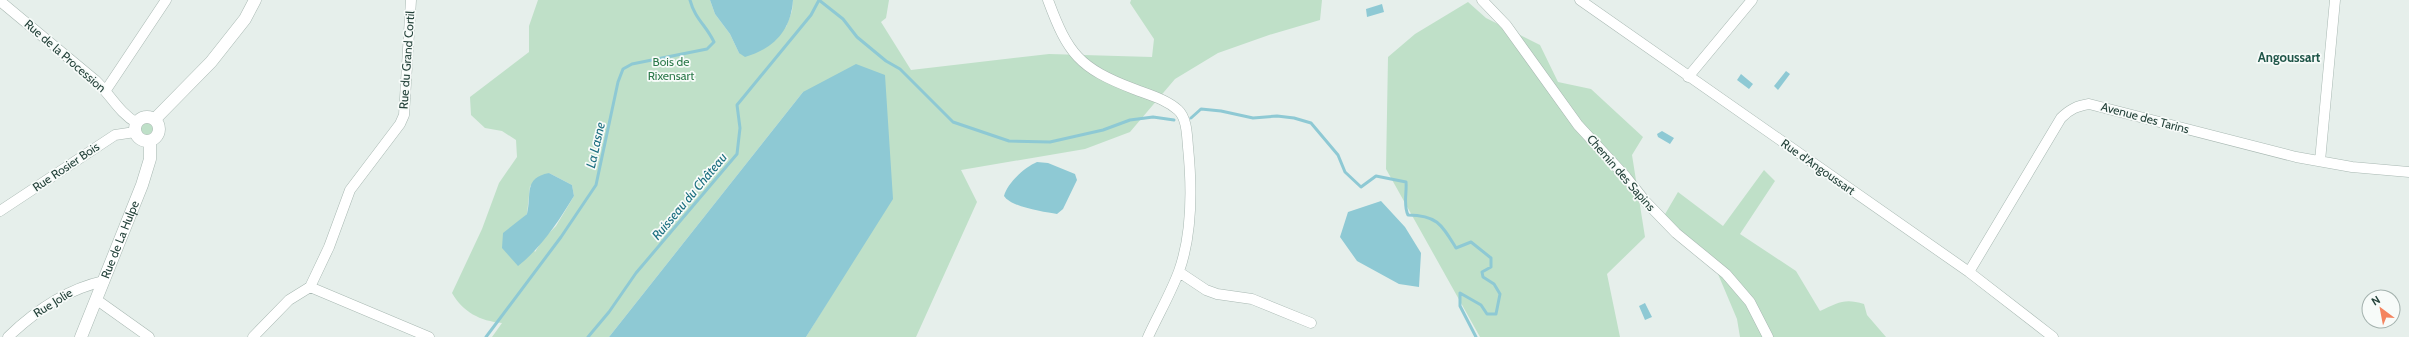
<svg xmlns="http://www.w3.org/2000/svg" width="2409" height="337" viewBox="0 0 2409 337" font-family="Cabin,sans-serif">
	<style>
		.green { fill: #bfe0c8; fill-rule: evenodd }
		.water { fill: #8ec9d4 }
		.lines { fill: none; stroke-linecap: round; stroke-linejoin: round }
		.stream { stroke: #8ec9d4; stroke-width: 3 }
		.minor-casing { stroke: #a8b8b2; stroke-width: 11 }
		.tertiary-casing { stroke: #a8b8b2; stroke-width: 13 }
		.minor { stroke: #fff; stroke-width: 10 }
		.tertiary { stroke: #fff; stroke-width: 12 }
		.labels { text-anchor: middle; stroke-width: 3.5; stroke-linejoin: round; paint-order: stroke }
		.street-label { font-size: 12px; fill: #24423a; stroke: #f7fbf9 }
		.park-label { font-size: 12px; fill: #2d7a4b; stroke: #f7fbf9 }
		.neighbourhood-label { font-size: 13px; font-weight: bold; fill: #1f5548; stroke: #f7fbf9 }
		.water-label { font-size: 13px; font-style: italic; fill: #1c6f80; stroke: #f7fbf9 }
	</style>
	<rect width="100%" height="100%" fill="#e6efeb"/>
	<!-- green -->
	<path class="green" d="M538 0H710L715 14 730 34 739 53 786 27 792 11 793 0H889L886 18 881 22 911 70 1049 54 1152 57 1154 39 1130 3 1131 0H1322L1320 20 1269 35 1218 53 1175 79 1130 132 1085 149 961 170 977 202 916 337H806L833 293 803 92 609 337H492L502 323C480 321 463 312 452 293L482 229 499 183 517 157 516 140 502 131 485 128 471 115 470 97 529 52V26ZM549 173 572 185 574 196 556 226 543 239 535 252 519 221 527 214 530 186Z
		M1468 2 1486 18 1540 45 1558 82 1591 89 1643 137 1632 155 1645 237 1607 274 1620 337H1480L1386 169 1388 57 1415 34Z
		M141 129a6 6 0 1 1 12 0a6 6 0 1 1-12 0Z
		M1764 170 1775 181 1740 234 1796 271 1820 311C1838 303 1844 298 1864 304L1867 315 1886 337H1740L1737 319 1718 274 1661 221 1678 192 1723 226Z"/>
	<!-- water -->
	<path class="water" d="M710 0H793C791 31 773 49 745 57L739 53 730 34 715 14Z
		M1382 4 1384 12 1367 17 1366 9Z
		M856 64 885 75 893 199 806 337H609L803 92Z
		M1786 71 1790 74 1778 90 1774 86Z
		M1741 74 1753 84 1749 89 1737 80Z
		M1662 131 1674 138 1670 144 1658 137 1657 134Z
		M1037 162 1048 163 1075 174 1077 180 1063 209 1057 214C1044 212 1011 207 1004 196 1007 183 1025 167 1037 162Z
		M549 173 572 185 574 196C558 222 542 247 518 266L502 248 503 233 527 214C532 194 523 178 549 173Z
		M1381 201 1405 227 1421 253 1419 287 1399 284 1357 261 1340 237 1348 212Z
		M1645 303 1652 317 1645 320 1639 306Z"/>
	<g class="lines">
		<!-- stream -->
		<path class="stream" d="M819 0 843 19 857 37 886 61 900 69 953 122 1009 141 1050 142 1103 130 1130 120 1153 117 1174 120
			M1191 118 1201 109 1221 111 1253 118 1277 116 1294 118 1311 123 1338 155 1345 172 1361 187 1376 176 1406 182C1407 193 1403 205 1408 215 1437 215 1442 225 1456 248L1471 242 1491 258V267L1482 272 1483 277 1494 284 1500 294 1496 314H1487L1481 305 1460 293V306L1476 337
			M486 337 561 237 596 185 618 82 623 69 632 64 707 49 714 42C706 25 695 19 690 0
			M588 337 609 312 636 273 737 154 740 128 737 105 811 15 819 0"/>
		<!-- minor casing -->
		<g class="minor-casing">
			<path id="minor" d="M1048 0C1068 54 1079 68 1134 89 1149 95 1166 99 1178 110 1187 118 1187 136 1188 147 1192 187 1193 232 1179 271 1171 293 1158 315 1148 337
				M1482 0 1506 25 1578 125 1626 177 1645 201 1676 233 1726 274 1750 302 1768 337
				M1580 0 1969 272 2053 337
				M0 1 95 80C110 94 119 113 137 123
				M1688 77 1752 0
				M106 90 166 0
				M2320 161 2335 0
				M0 211 115 135 135 132
				M1179 272 1206 290 1217 294 1252 299 1311 323
				M1969 272 2061 118C2070 109 2077 106 2089 104L2296 157 2352 167 2409 172
				M310 287 329 247 350 190 400 124 404 115 411 0
				M310 287 429 337
				M97 300 149 337
				M8 337C35 311 67 289 104 281
				M253 337 289 300 310 287"/>
		</g>
		<!-- tertiary casing -->
		<g class="tertiary-casing">
			<g id="tertiary">
				<circle cx="147" cy="129" r="12"/>
				<path d="M155 119 211 62 245 19 255 0"/>
				<path id="s1" d="M81 337 142 185 150 159V141"/>
			</g>
		</g>
		<!-- minor -->
		<use href="#minor" class="minor"/>
		<!-- tertiary -->
		<use href="#tertiary" class="tertiary"/>
	</g>
	<g class="labels">
		<!-- street labels -->
		<g class="street-label">
			<text transform="translate(65 56) rotate(41)" y="4">Rue de la Procession</text>
			<text transform="translate(407 60) rotate(-86)" y="4">Rue du Grand Cortil</text>
			<text transform="translate(2145 118) rotate(15)" y="4">Avenue des Tarins</text>
			<text transform="translate(66 167) rotate(-34)" y="4">Rue Rosier Bois</text>
			<text transform="translate(1818 167) rotate(35)" y="4">Rue d'Angoussart</text>
			<text transform="translate(1621 173) rotate(49)" y="4">Chemin des Sapins</text>
			<text dy="4" stroke="none"><textPath href="#s1" startOffset="105">Rue de La Hulpe</textPath></text>
			<text transform="translate(53 303) rotate(-32)" y="4">Rue Jolie</text>
		</g>
		<!-- park labels -->
		<g class="park-label">
			<text x="671" y="66">Bois de<tspan x="671" dy="14">Rixensart</tspan></text>
		</g>
		<!-- neighbourhood labels -->
		<g class="neighbourhood-label">
			<text x="2289" y="62">Angoussart</text>
		</g>
		<!-- water labels -->
		<g class="water-label">
			<text transform="translate(595 145) rotate(-77)" y="5">La Lasne</text>
			<text transform="translate(689 196) rotate(-50)" y="5">Ruisseau du Château</text>
		</g>
	</g>
	<!-- north arrow -->
	<g transform="translate(2381 309) rotate(328)"><circle r="19" fill="#f7fbf9" stroke="#a3b1ad"/>
	<path d="M0-3L7 15L0 10L-7 15Z" fill="#f4845f"/>
	<text y="-6" font-size="11" font-weight="bold" text-anchor="middle" fill="#24423a">N</text>
	</g>
</svg>
